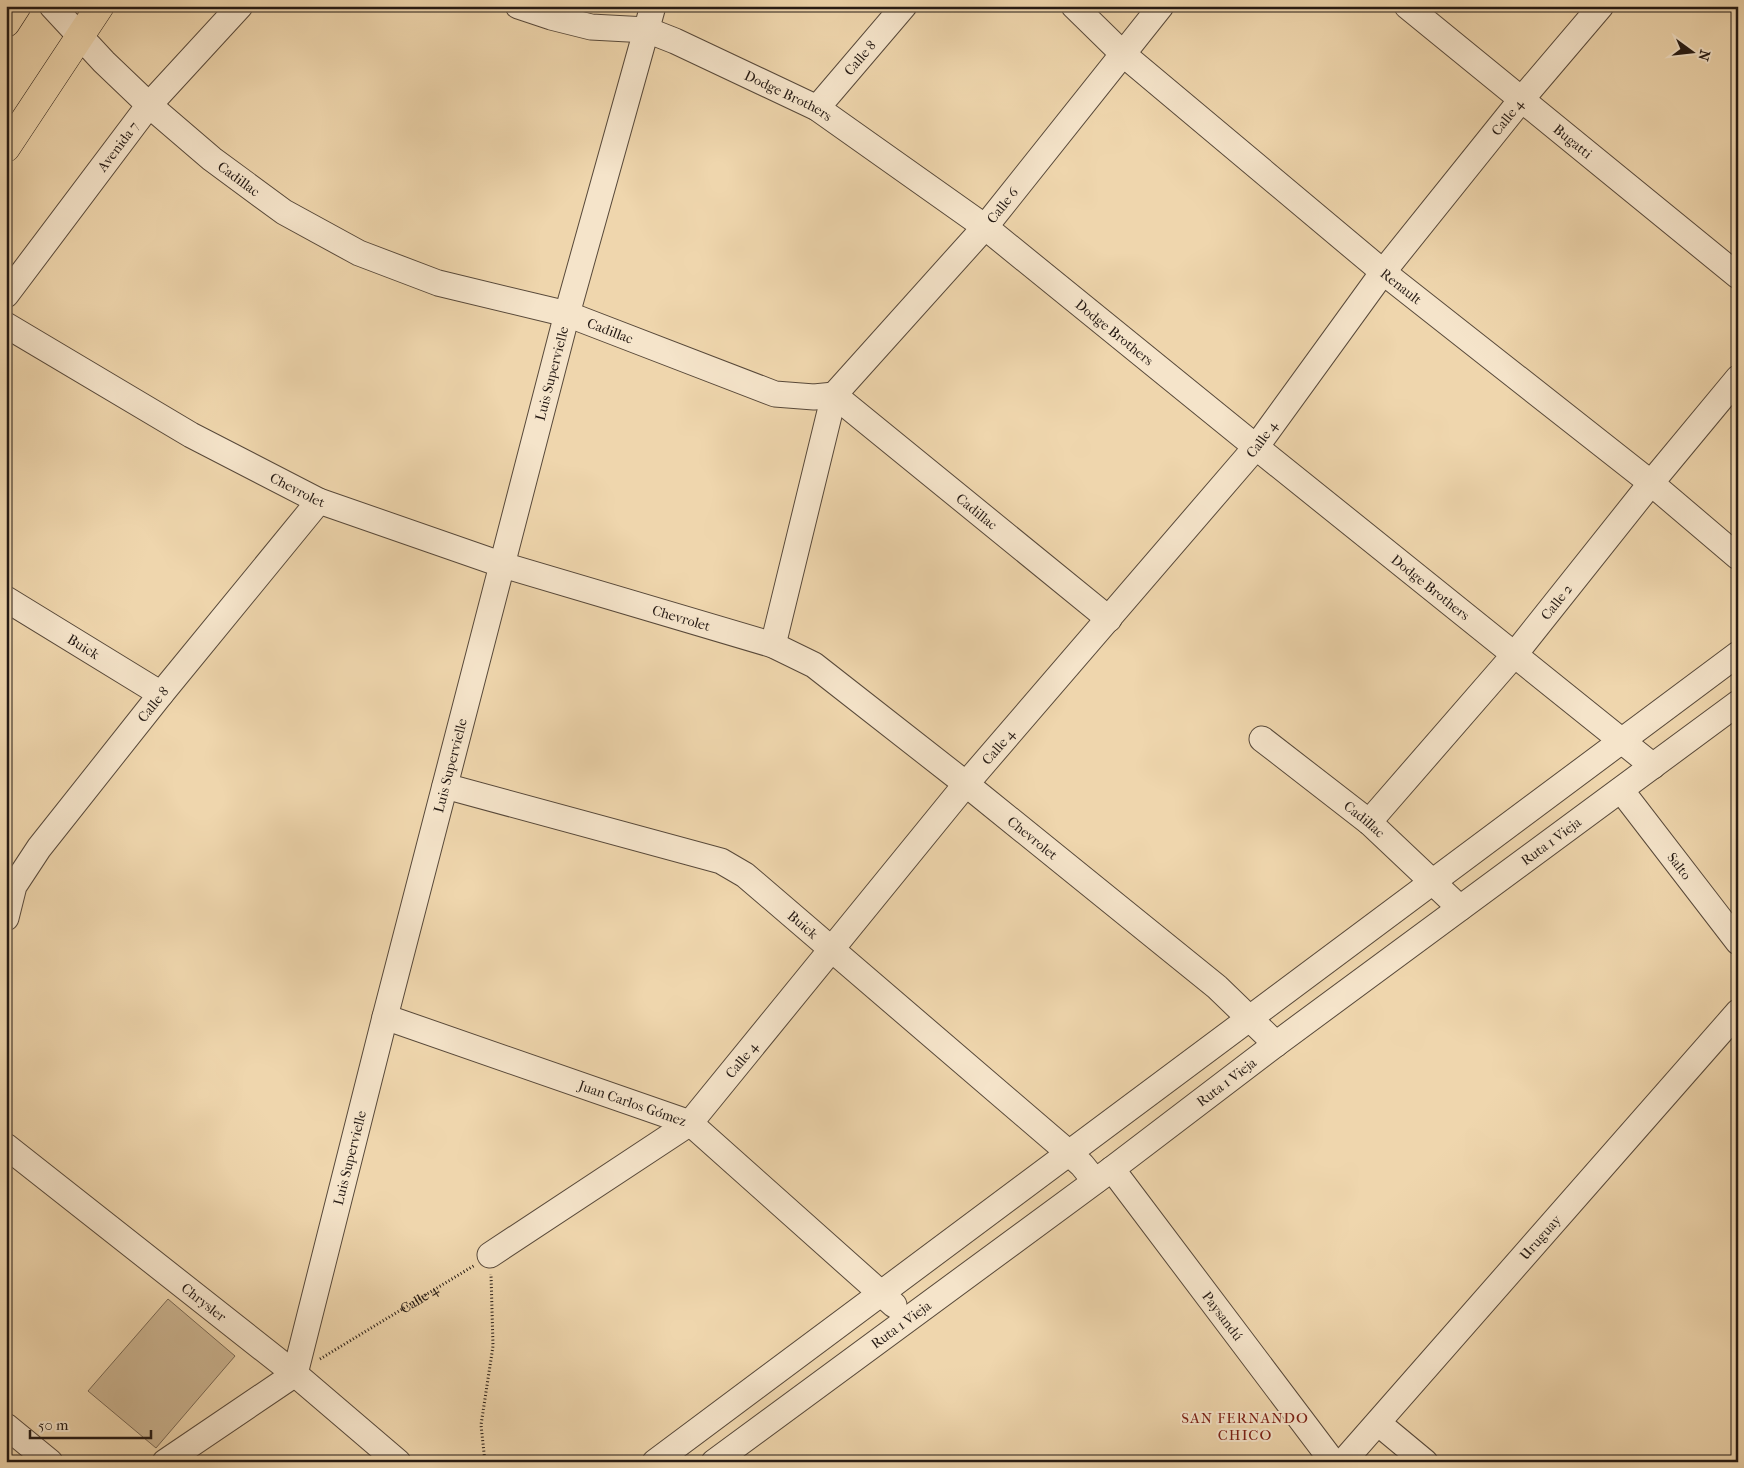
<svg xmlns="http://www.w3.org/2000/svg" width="1744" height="1468" viewBox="0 0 1744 1468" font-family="'IM FELL French Canon',serif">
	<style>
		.green { fill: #cdb693; stroke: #796854 }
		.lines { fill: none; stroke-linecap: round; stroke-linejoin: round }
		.minor-casing { stroke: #58493a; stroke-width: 27 }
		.highway-casing { stroke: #251a14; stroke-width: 29 }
		.path { stroke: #251a14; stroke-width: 3; stroke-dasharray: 1 2.5; stroke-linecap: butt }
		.minor { stroke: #f5e4ca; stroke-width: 25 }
		.highway { stroke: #efd6ad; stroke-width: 28 }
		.labels { text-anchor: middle; stroke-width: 4; stroke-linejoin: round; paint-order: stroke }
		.street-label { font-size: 14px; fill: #251a14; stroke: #f5e4ca }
		.neighbourhood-label { font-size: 15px; letter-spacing: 1px; fill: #7a1f14; stroke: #f5e4ca }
	</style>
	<rect width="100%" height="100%" fill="#efd6ad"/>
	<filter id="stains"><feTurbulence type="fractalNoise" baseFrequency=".004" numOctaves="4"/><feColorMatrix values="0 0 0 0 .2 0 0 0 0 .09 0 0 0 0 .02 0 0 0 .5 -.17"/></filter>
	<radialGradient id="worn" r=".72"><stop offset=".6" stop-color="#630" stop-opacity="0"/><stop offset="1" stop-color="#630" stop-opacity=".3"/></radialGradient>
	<!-- green -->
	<path class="green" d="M168 1299 235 1356 156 1448 88 1391Z"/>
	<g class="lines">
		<!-- minor casing -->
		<g class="minor-casing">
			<g id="minor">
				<path id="s2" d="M52 6 104 62 149 105 212 159 284 212 359 253 438 283 567 314 775 394 814 397 834 395 1109 619"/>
				<path id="s3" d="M518 6 551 17 591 27 647 30 675 41 817 108 985 227 1256 447 1653 766"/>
				<path id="s4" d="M1074 6 1123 54 1383 272 1651 483 1738 557"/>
				<path id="s5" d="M1407 6 1738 276"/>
				<path id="s6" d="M817 108 904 6"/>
				<path id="s7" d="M6 295 149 105 240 6"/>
				<path id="s8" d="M6 325 191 435 319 501 503 565 773 645 814 665 966 784 1217 987 1276 1044"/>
				<path id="s9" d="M6 599 161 694"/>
				<path id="s10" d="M773 645 834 395 985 227 1161 6"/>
				<path id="s11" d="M1262 739 1369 822 1460 908"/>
				<path id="s12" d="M445 786 721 861 745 875 1069 1153 1082 1165 1095 1181"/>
				<path id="s13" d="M1621 790 1738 942"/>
				<path id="s14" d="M1369 822 1515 654 1651 483 1738 378"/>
				<path id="s15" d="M6 918 14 886 39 848 161 694 319 501"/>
				<path id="s16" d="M385 1017 690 1123 894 1305"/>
				<path id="s17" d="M6 1146 295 1374 398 1462"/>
				<path id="s18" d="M1112 1169 1333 1462"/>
				<path id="s19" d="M490 1255 690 1123 966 784 1256 447 1383 272 1521 100 1601 6"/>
				<path d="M1378 1423 1425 1462"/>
				<path d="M6 1426 50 1462"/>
				<path id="s20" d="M165 1462 295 1374 385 1017 567 314 653 6"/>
				<path d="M655 1462 1738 654"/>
				<path id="s21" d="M714 1462 1112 1169 1276 1044 1738 703"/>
				<path id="s22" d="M1343 1462 1738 1012"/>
			</g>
		</g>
		<!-- highway casing -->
		<g class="highway-casing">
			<path id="highway" d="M6 23 17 6
				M6 148 100 6"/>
		</g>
		<!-- path -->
		<g class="path">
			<path id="s1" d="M320 1359 475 1265"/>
			<path d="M485 1462 481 1425 493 1346 491 1274"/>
		</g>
		<!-- minor -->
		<use href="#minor" class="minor"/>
		<!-- highway -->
		<use href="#highway" class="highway"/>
	</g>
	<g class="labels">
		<!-- street labels -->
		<g class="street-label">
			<text dy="5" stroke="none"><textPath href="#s6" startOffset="66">Calle 8</textPath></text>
			<text dy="5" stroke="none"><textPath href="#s3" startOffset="288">Dodge Brothers</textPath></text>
			<text dy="5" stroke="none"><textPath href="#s19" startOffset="1536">Calle 4</textPath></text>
			<text dy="5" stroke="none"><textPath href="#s5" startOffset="214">Bugatti</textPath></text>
			<text dy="5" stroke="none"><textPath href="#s7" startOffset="186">Avenida 7</textPath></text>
			<text dy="5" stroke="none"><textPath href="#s2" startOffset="255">Cadillac</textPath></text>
			<text dy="5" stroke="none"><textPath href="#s10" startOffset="511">Calle 6</textPath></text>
			<text dy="5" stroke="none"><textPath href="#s4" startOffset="431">Renault</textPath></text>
			<text dy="5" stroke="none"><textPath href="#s2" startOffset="660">Cadillac</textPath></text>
			<text dy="5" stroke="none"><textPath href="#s3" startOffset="692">Dodge Brothers</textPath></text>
			<text dy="5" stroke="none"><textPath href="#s20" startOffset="1190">Luis Supervielle</textPath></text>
			<text dy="5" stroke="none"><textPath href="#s19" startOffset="1131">Calle 4</textPath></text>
			<text dy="5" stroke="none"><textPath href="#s8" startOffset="335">Chevrolet</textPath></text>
			<text dy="5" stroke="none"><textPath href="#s2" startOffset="1080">Cadillac</textPath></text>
			<text dy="5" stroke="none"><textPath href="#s3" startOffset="1098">Dodge Brothers</textPath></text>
			<text dy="5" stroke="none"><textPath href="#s14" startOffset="289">Calle 2</textPath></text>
			<text dy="5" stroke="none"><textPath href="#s8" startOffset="740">Chevrolet</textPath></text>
			<text dy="5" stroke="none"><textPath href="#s9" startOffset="91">Buick</textPath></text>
			<text dy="5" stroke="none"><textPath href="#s15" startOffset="262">Calle 8</textPath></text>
			<text dy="5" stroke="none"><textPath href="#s19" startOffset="726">Calle 4</textPath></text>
			<text dy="5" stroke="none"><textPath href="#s20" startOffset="785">Luis Supervielle</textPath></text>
			<text dy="5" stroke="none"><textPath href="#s11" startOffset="130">Cadillac</textPath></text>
			<text dy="5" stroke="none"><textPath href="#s8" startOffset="1160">Chevrolet</textPath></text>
			<text dy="5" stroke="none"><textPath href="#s21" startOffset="1042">Ruta 1 Vieja</textPath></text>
			<text dy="5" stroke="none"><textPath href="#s13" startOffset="96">Salto</textPath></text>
			<text dy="5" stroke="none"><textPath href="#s12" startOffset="390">Buick</textPath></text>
			<text dy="5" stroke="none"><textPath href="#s19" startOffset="321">Calle 4</textPath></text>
			<text dy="5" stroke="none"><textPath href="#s21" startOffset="638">Ruta 1 Vieja</textPath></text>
			<text dy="5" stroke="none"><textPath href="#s16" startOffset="262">Juan Carlos Gómez</textPath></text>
			<text dy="5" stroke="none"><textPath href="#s20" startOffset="380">Luis Supervielle</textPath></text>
			<text dy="5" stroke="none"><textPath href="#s22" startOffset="299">Uruguay</textPath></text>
			<text dy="5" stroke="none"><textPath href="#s1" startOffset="116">Calle 4</textPath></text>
			<text dy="5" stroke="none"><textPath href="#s17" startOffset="252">Chrysler</textPath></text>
			<text dy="5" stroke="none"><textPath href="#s18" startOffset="184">Paysandú</textPath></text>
			<text dy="5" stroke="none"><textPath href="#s21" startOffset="232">Ruta 1 Vieja</textPath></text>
		</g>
		<!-- neighbourhood labels -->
		<g class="neighbourhood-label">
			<text x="1245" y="1423">SAN FERNANDO<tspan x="1245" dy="17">CHICO</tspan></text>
		</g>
	</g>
	<!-- margin -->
	<rect width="1744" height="1468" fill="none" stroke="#efd6ad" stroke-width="25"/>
	<rect x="8" y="8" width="1729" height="1453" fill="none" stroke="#251a14" stroke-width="2.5"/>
	<rect x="12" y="12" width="1719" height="1443" fill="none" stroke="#251a14"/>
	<!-- north arrow -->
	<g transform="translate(1692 52) rotate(105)" stroke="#f5e4ca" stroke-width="4" paint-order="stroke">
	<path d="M0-4L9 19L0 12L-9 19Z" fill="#251a14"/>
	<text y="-8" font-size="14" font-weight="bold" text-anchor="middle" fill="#251a14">N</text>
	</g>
	<!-- scale -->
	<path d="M30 1430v8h121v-8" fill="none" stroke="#251a14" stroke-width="2.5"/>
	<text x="38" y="1430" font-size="15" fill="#251a14" stroke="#f5e4ca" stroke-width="4" paint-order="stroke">50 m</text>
	<rect width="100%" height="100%" filter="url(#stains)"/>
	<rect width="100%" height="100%" fill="url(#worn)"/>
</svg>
